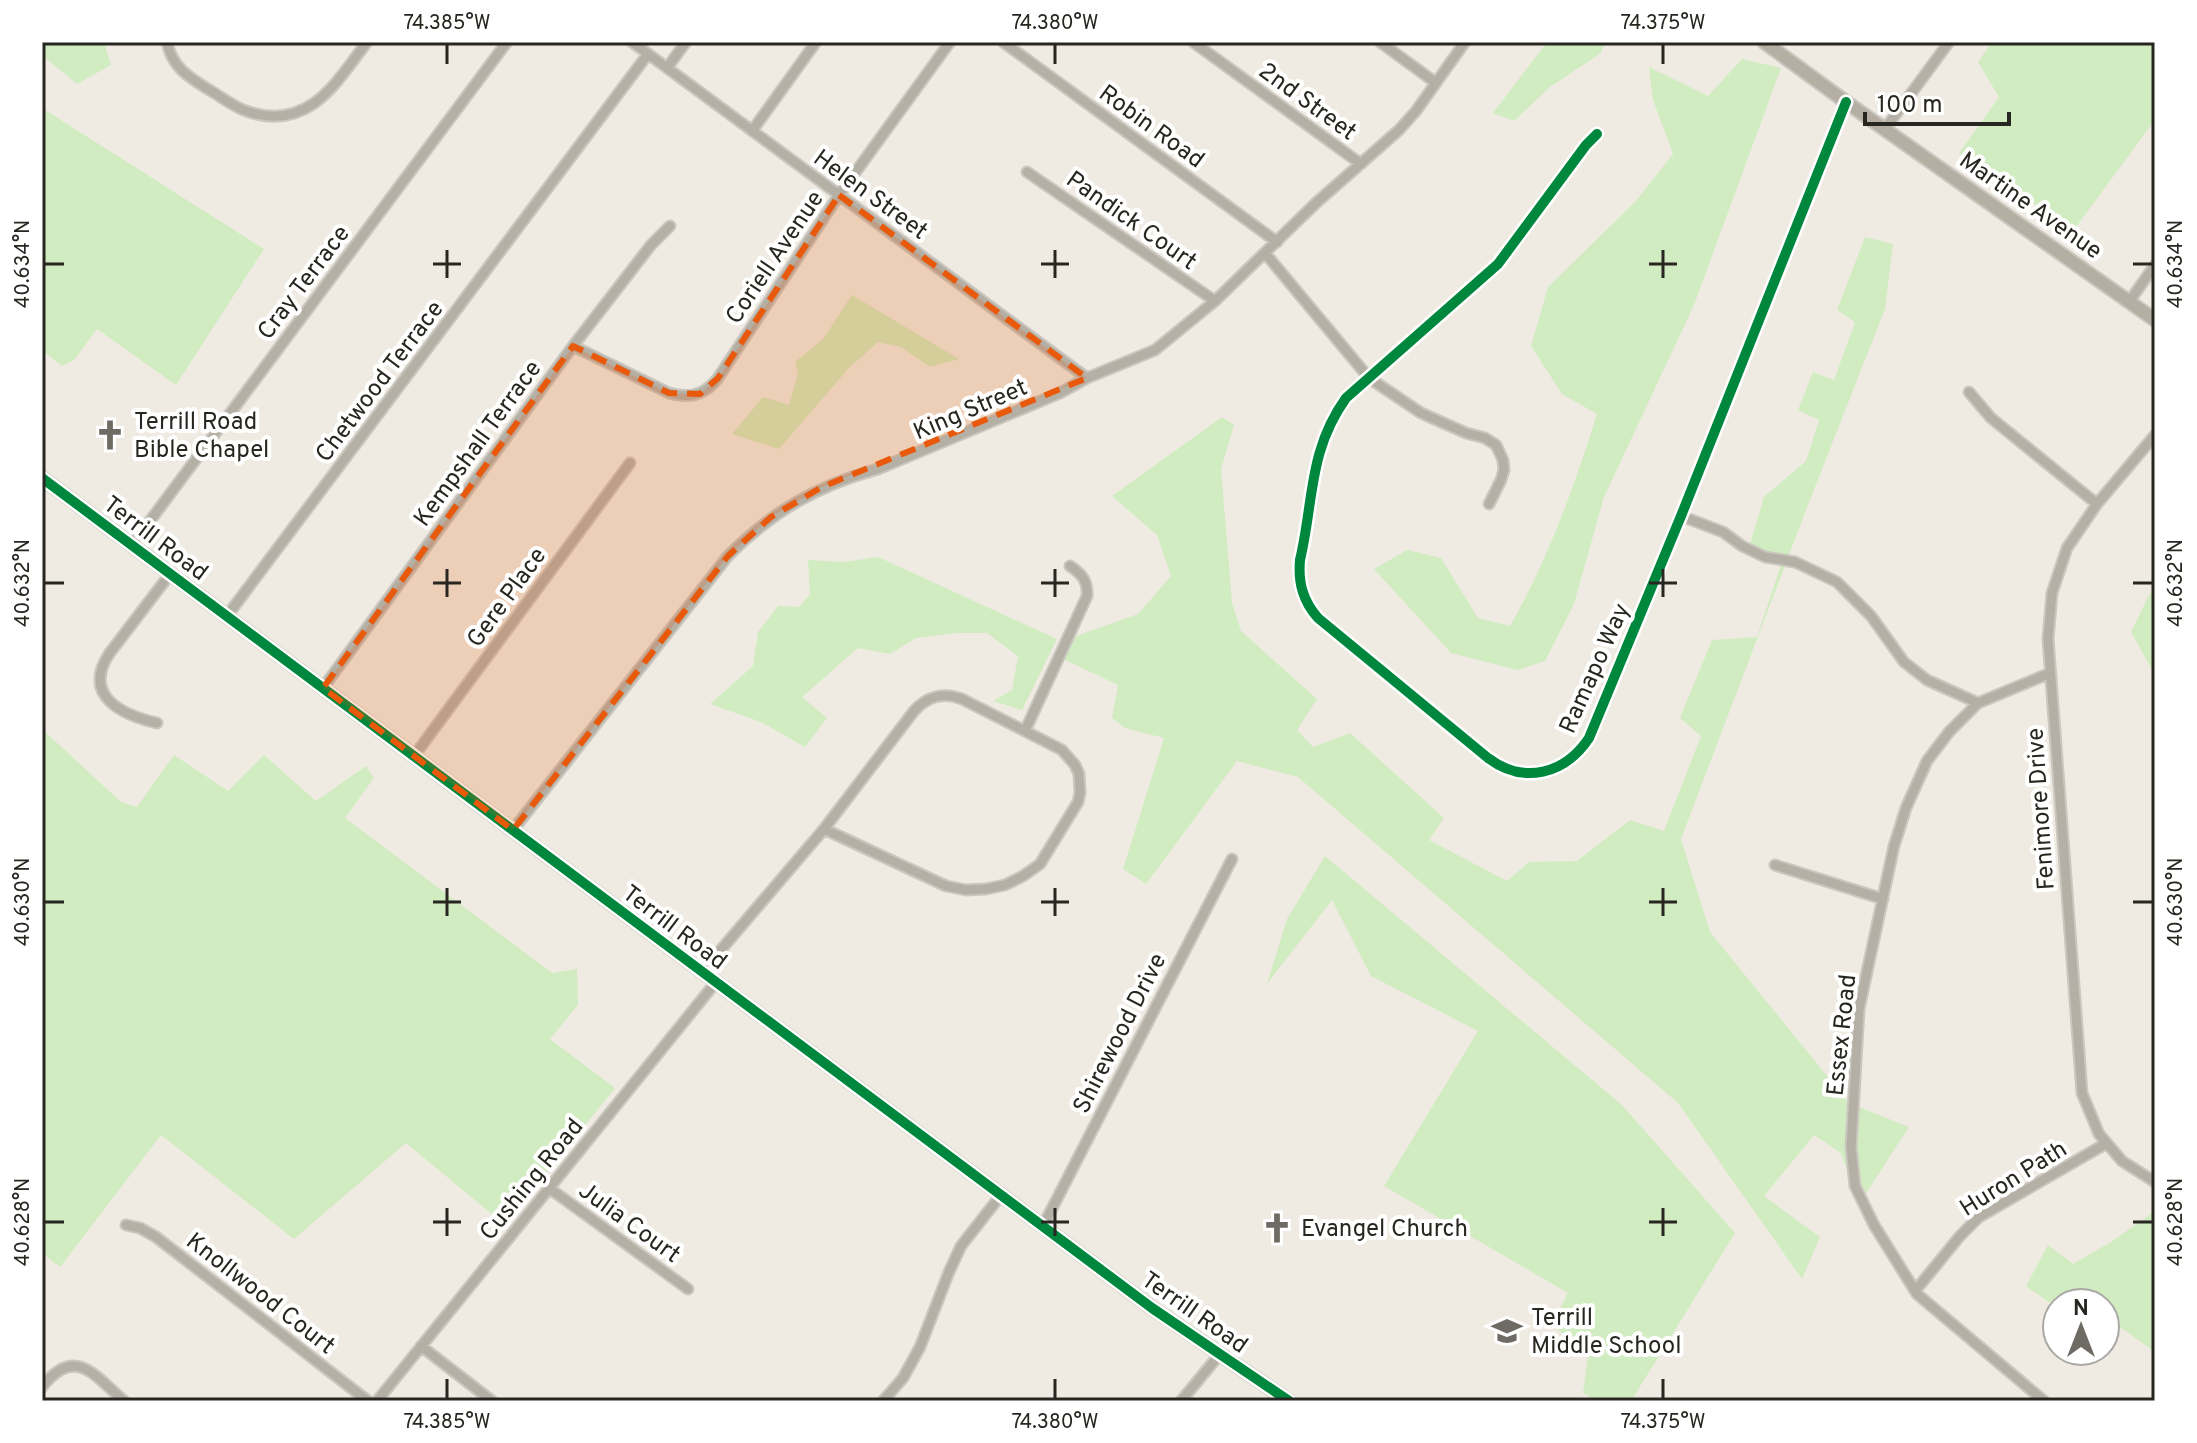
<svg xmlns="http://www.w3.org/2000/svg" width="2197" height="1443" viewBox="0 0 2197 1443" font-family="Overpass,sans-serif">
	<style>
		.green { fill: #d1ecc0 }
		.lines { fill: none; stroke-linecap: round; stroke-linejoin: round }
		.street-casing { stroke: #cac7c0; stroke-width: 13 }
		.secondary-casing { stroke: #cac7c0; stroke-width: 16 }
		.street { stroke: #b5b0a5; stroke-width: 9 }
		.secondary { stroke: #b4afa2; stroke-width: 12 }
		.cycleway-casing { stroke: #fff; stroke-width: 15 }
		.cycleway { stroke: #00873e; stroke-width: 10 }
		.marked { fill: #e8590c; fill-opacity: 0.2; stroke: #e8590c; stroke-width: 6; stroke-dasharray: 16 10; stroke-linejoin: round }
		.ticks { fill: none; stroke: #282620; stroke-width: 3 }
		.labels { text-anchor: middle; stroke-width: 8; stroke-linejoin: round; paint-order: stroke }
		.street-label { font-size: 24px; fill: #282620; stroke: #fff }
		.poi-label { font-size: 24px; fill: #282620; stroke: #fff; text-anchor: start }
		.neatline { fill: none; stroke: #282620; stroke-width: 3 }
		.ticks-label { font-size: 20px; text-anchor: middle; fill: #282620 }
	</style>
	<rect width="100%" height="100%" fill="#efebe2"/>
	<!-- green -->
	<path class="green" d="M42 42H104L111 65 77 84 42 55Z
		M1547 42H1605L1601 53 1550 87 1514 121 1493 113Z
		M1992 42H2155V120L2073 231 1959 153 1999 97 1978 62Z
		M1742 59 1781 68 1694 305 1604 497 1574 604 1545 661 1518 670 1451 653 1374 569 1407 550 1441 558 1478 618 1510 626C1548 560 1574 487 1597 414L1562 394 1531 346 1548 287 1636 201 1673 154 1653 100 1649 67 1708 96Z
		M42 108 264 249 176 385 97 329 74 360 62 366 42 350Z
		M1865 237 1893 244 1885 309 1806 510 1681 839 1710 932 1849 1103 1909 1127 1859 1204 1841 1153 1814 1135 1764 1196 1820 1237 1802 1279 1678 1103 1298 777 1237 761 1146 884 1123 869 1164 738 1125 728 1112 718 1118 685 1059 657 1068 639 1138 614 1171 576 1157 535 1112 496 1222 417 1234 425 1221 469 1232 603 1241 631 1317 699 1297 730 1313 747 1350 733 1444 818 1429 840 1507 881 1529 862 1577 861 1630 820 1664 831 1701 736 1680 718 1712 640 1757 637 1782 562 1748 551 1764 497 1806 461 1819 420 1798 410 1813 372 1834 380 1855 322 1837 310Z
		M852 295 959 359 930 367 901 347 878 342 849 368 779 449 732 434 763 397 789 405 798 374 795 362 823 339Z
		M878 557 1057 639 1022 710 993 701 1012 690 1018 656 987 633H956L916 638 890 654 858 648 802 697 827 718 805 747 761 722 710 704 753 666 758 632 778 606 799 607 810 594 808 560 844 562Z
		M2150 593 2155 595V675L2131 632Z
		M42 729 121 802 137 807 174 755 228 791 264 755 316 801 366 766 374 778 345 818 552 973 577 969 578 1005 550 1039 615 1088 505 1225 406 1143 294 1239 161 1135 60 1267 42 1253Z
		M1325 856 1622 1105 1735 1233 1631 1401H1597L1583 1393 1588 1354 1552 1325 1568 1293 1384 1186 1478 1031 1371 976 1332 900 1267 984 1287 919Z
		M2155 1211V1352L2105 1316V1303H2057V1308L2026 1286 2048 1245 2073 1264 2111 1242Z"/>
	<g class="lines">
		<!-- street casing -->
		<g class="street-casing">
			<path id="street" d="M167 42C172 68 190 78 211 91 223 98 235 108 249 112 309 131 336 83 367 42
				M632 42 1087 378
				M1003 42 1277 242
				M1193 42 1361 164
				M1380 42 1436 83
				M667 68 686 42
				M1885 129 1949 42
				M752 131 816 42
				M1597 134 1586 145 1498 264 1346 398C1308 451 1314 501 1300 560 1298 583 1303 601 1318 618L1488 758C1524 785 1565 774 1589 738L1681 516 1846 102
				M1027 172 1215 301
				M1265 253 1369 378 1421 413 1466 433 1485 438 1496 445 1503 460 1504 470 1501 480 1489 504
				M2129 302 2155 265
				M573 346 669 393C689 399 705 395 718 378L839 195 950 42
				M1969 392 1991 418 2097 504
				M2155 435 2097 504 2067 548 2052 593 2048 639 2082 1093 2099 1134 2122 1161 2155 1182
				M1681 516 1723 532 1742 546 1765 557 1795 562 1837 582 1871 616 1904 662 1927 680 1978 703
				M132 545 507 42
				M227 616 648 54
				M323 688 573 346 651 245 670 226
				M157 723C122 715 82 696 109 654L170 574
				M1025 731 1087 596C1088 581 1082 574 1070 566
				M414 756 630 463
				M513 830 728 556C773 511 816 486 878 469L1060 393 1087 378 1155 350 1215 301 1316 203 1399 130 1416 111 1465 42
				M1775 865 1883 899
				M702 972 824 829 914 711C927 696 944 692 962 699L1062 750 1075 765 1079 774 1080 793 1078 802 1040 864 1023 876 1005 885 986 889 966 890 946 886 824 829
				M549 1188 688 1289
				M126 1225 140 1228 156 1237 368 1401
				M1043 1226 1232 859
				M1915 1291 1960 1236 1979 1217 2107 1143
				M421 1346 492 1401
				M42 1387C75 1345 94 1375 124 1401
				M377 1401 716 982
				M883 1401 903 1378 920 1347 949 1272 961 1246 1001 1195
				M1181 1401 1220 1354
				M2044 1401 1917 1294 1874 1225 1855 1186 1851 1147 1859 1009 1894 846 1906 808 1927 761 1949 732 1978 703 2050 673"/>
		</g>
		<!-- secondary casing -->
		<g class="secondary-casing">
			<path id="secondary" d="M1764 42 1846 102 2155 320
				M42 478 1152 1308 1289 1401"/>
		</g>
		<!-- street -->
		<use href="#street" class="street"/>
		<!-- secondary -->
		<use href="#secondary" class="secondary"/>
		<!-- cycleway casing -->
		<g class="cycleway-casing">
			<path id="cycleway" d="M1597 134 1586 145 1498 264 1346 398C1308 451 1314 501 1300 560 1298 583 1303 601 1318 618L1488 758C1524 785 1565 774 1589 738L1681 516 1846 102
				M42 478 1152 1308 1289 1401"/>
		</g>
		<!-- cycleway -->
		<use href="#cycleway" class="cycleway"/>
	</g>
	<!-- marked area -->
	<path class="marked" d="M839 195 1087 378 822 487 771 517 728 556 513 830 323 688 573 346 669 393 700 394 718 378Z"/>
	<!-- ticks -->
	<path class="ticks" d="M447 44V64M1055 44V64M1663 44V64M447 250V278M1055 250V278M1663 250V278M44 264H64M433 264H461M1041 264H1069M1649 264H1677M2133 264H2153M447 569V597M1055 569V597M1663 569V597M44 583H64M433 583H461M1041 583H1069M1649 583H1677M2133 583H2153M447 888V916M1055 888V916M1663 888V916M44 902H64M433 902H461M1041 902H1069M1649 902H1677M2133 902H2153M447 1208V1236M1055 1208V1236M1663 1208V1236M44 1222H64M433 1222H461M1041 1222H1069M1649 1222H1677M2133 1222H2153M447 1379V1399M1055 1379V1399M1663 1379V1399"/>
	<!-- icons -->
	<defs>
		<g id="church-bare" transform="scale(2.4)"><path d="M-1.2-6h2.4v3.5h3.3v2.4h-3.3V6h-2.4V-.1h-3.3v-2.4h3.3Z" fill="#6e6b64" stroke="#fff" stroke-width="2.5" paint-order="stroke"/></g>
		<g id="school-bare" transform="scale(2.4)"><path d="M0-5L7-2L0 1L-7-2ZM-4 1L0 2.5L4 1V4Q0 6-4 4Z" fill="#6e6b64" stroke="#fff" stroke-width="2.5" paint-order="stroke"/></g>
	</defs>
	<g fill-rule="evenodd">
		<use href="#church-bare" x="110" y="435"/>
		<use href="#church-bare" x="1277" y="1228"/>
		<use href="#school-bare" x="1507" y="1331"/>
	</g>
	<g class="labels">
		<!-- street labels -->
		<g class="street-label">
			<text transform="translate(1308 101) rotate(36)" y="8">2nd Street</text>
			<text transform="translate(1152 126) rotate(36)" y="8">Robin Road</text>
			<text transform="translate(871 194) rotate(36)" y="8">Helen Street</text>
			<text transform="translate(2031 205) rotate(35)" y="8">Martine Avenue</text>
			<text transform="translate(1132 220) rotate(35)" y="8">Pandick Court</text>
			<text transform="translate(774 257) rotate(-56)" y="8">Coriell Avenue</text>
			<text transform="translate(303 282) rotate(-53)" y="8">Cray Terrace</text>
			<text transform="translate(379 381) rotate(-53)" y="8">Chetwood Terrace</text>
			<text transform="translate(970 409) rotate(-23)" y="8">King Street</text>
			<text transform="translate(477 443) rotate(-54)" y="8">Kempshall Terrace</text>
			<text transform="translate(156 538) rotate(37)" y="8">Terrill Road</text>
			<text transform="translate(506 597) rotate(-54)" y="8">Gere Place</text>
			<text transform="translate(1594 668) rotate(-66)" y="8">Ramapo Way</text>
			<text transform="translate(2040 809) rotate(-94)" y="8">Fenimore Drive</text>
			<text transform="translate(675 927) rotate(37)" y="8">Terrill Road</text>
			<text transform="translate(1119 1033) rotate(-63)" y="8">Shirewood Drive</text>
			<text transform="translate(1841 1035) rotate(-84)" y="8">Essex Road</text>
			<text transform="translate(2013 1178) rotate(-32)" y="8">Huron Path</text>
			<text transform="translate(531 1179) rotate(-51)" y="8">Cushing Road</text>
			<text transform="translate(630 1222) rotate(36)" y="8">Julia Court</text>
			<text transform="translate(261 1293) rotate(38)" y="8">Knollwood Court</text>
			<text transform="translate(1195 1312) rotate(35)" y="8">Terrill Road</text>
		</g>
		<!-- poi labels -->
		<g class="poi-label">
			<text x="134" y="429">Terrill Road<tspan x="134" dy="28">Bible Chapel</tspan></text>
			<text x="1301" y="1236">Evangel Church</text>
			<text x="1531" y="1325">Terrill<tspan x="1531" dy="28">Middle School</tspan></text>
		</g>
	</g>
	<!-- border -->
	<rect width="2197" height="1443" fill="none" stroke="#ffffff" stroke-width="88"/>
	<!-- north arrow -->
	<g transform="translate(2081 1327)"><circle r="38" fill="#ffffff" stroke="#a9a8a6" stroke-width="2"/>
	<path d="M0-6L14 30L0 20L-14 30Z" fill="#6e6b64"/>
	<text y="-12" font-size="22" font-weight="bold" text-anchor="middle" fill="#282620">N</text>
	</g>
	<!-- scale -->
	<path d="M1865 112v12h144v-12" fill="none" stroke="#282620" stroke-width="4"/>
	<text x="1877" y="112" font-size="24" fill="#282620" stroke="#ffffff" stroke-width="6" paint-order="stroke">100 m</text>
	<rect x="44" y="44" width="2109" height="1355" class="neatline"/>
	<g class="ticks-label">
		<text x="447" y="29">74.385°W</text>
		<text x="1055" y="29">74.380°W</text>
		<text x="1663" y="29">74.375°W</text>
		<text transform="translate(22 264) rotate(-90)" y="7">40.634°N</text>
		<text transform="translate(2175 264) rotate(-90)" y="7">40.634°N</text>
		<text transform="translate(22 583) rotate(-90)" y="7">40.632°N</text>
		<text transform="translate(2175 583) rotate(-90)" y="7">40.632°N</text>
		<text transform="translate(22 902) rotate(-90)" y="7">40.630°N</text>
		<text transform="translate(2175 902) rotate(-90)" y="7">40.630°N</text>
		<text transform="translate(22 1222) rotate(-90)" y="7">40.628°N</text>
		<text transform="translate(2175 1222) rotate(-90)" y="7">40.628°N</text>
		<text x="447" y="1428">74.385°W</text>
		<text x="1055" y="1428">74.380°W</text>
		<text x="1663" y="1428">74.375°W</text>
	</g>
</svg>
